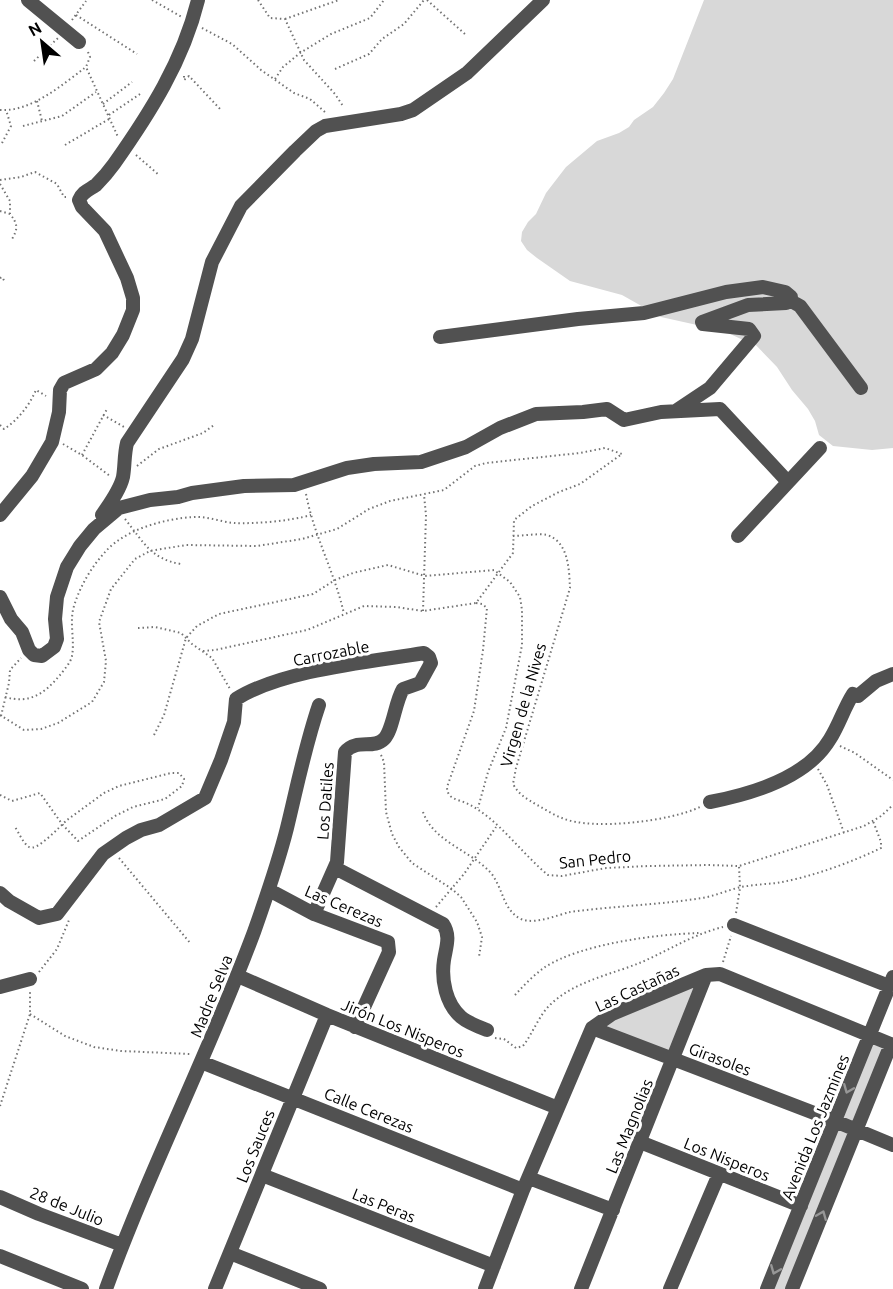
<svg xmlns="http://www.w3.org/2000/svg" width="893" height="1289" viewBox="0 0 893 1289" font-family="Ubuntu,sans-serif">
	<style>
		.green { fill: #d8d8d8 }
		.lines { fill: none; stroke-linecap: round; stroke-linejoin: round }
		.path { stroke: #737373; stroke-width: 2; stroke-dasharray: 1.5 3; stroke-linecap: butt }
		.minor { stroke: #515151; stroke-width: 14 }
		.oneway { stroke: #979797 }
		.labels { text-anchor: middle; stroke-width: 6; stroke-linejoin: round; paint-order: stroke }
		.street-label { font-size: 16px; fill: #000; stroke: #fff }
	</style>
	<rect width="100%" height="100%" fill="#fff"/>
	<!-- green -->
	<path class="green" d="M704 0H893V448L872 450 833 446 819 435 815 421 808 409 792 390 777 367 752 341 743 340 724 331 661 317 622 295 570 281 537 258 527 250 521 241 522 232 528 222 536 214 546 193 566 167 597 141 619 133 629 127 634 120 653 107 664 93 673 79Z
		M699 983 672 1054 600 1027 606 1022Z
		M870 1035 891 1044 792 1289H767Z"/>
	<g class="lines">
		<!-- path -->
		<path class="path" d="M152 0 182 17
			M258 0 270 18 285 19 304 60 335 94 343 106
			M427 0 467 36
			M76 15 137 54
			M285 19 339 0
			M72 20 86 1
			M202 28 232 44 261 70 294 93 310 99 325 112
			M88 52 90 57 86 67 118 137
			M34 61 58 38
			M335 69 369 54 382 39 404 24 424 0
			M184 76V80L189 76 221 110
			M275 79 283 67 300 53 331 34 370 18 384 0
			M37 101 42 121
			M103 104 132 82
			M0 110C31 112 62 85 86 67
			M109 115 140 94
			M23 126 62 116 96 92
			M2 143 11 126 6 110
			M65 145 109 119
			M136 155 159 175
			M0 180 21 177 35 172 57 184 64 197H66
			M0 184 10 201V214
			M0 211 10 214C18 224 18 229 12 239
			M0 278 2 277 5 282
			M103 415 124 427
			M0 425 4 429C18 420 29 406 36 390L46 396
			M63 444 82 455 110 476
			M82 455 107 409
			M137 466 159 449 203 433 214 425
			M306 494C314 536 335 573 344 614
			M125 519C143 541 150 559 181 564
			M513 536C523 536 537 533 547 535 569 542 569 570 570 588L516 768 513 784C519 795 526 798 537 805 545 809 553 815 562 818 592 831 671 821 700 807
			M476 603 482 604 487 608 483 650 474 711 447 787C447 799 457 799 466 803 497 817 521 853 548 875L562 876 606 868 649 866 709 865 739 866 864 826 881 816 893 805
			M423 611 426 515 424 495
			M138 628 155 627 181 633 192 644 212 658 230 689
			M203 651 215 650 307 630 364 606 396 607 423 611 476 603 513 553 514 520 532 506 559 492 580 484 622 454
			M5 697C30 704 44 694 60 675 64 670 71 662 72 656 75 640 69 622 74 606 80 586 92 566 106 551 126 529 164 519 193 517 207 516 221 522 234 523 256 524 290 521 311 515
			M0 715 24 730 41 729 58 723 92 702 104 682 106 661 99 622 111 589 135 559 150 551 186 545 257 546 302 539 337 529 369 509 390 501 444 490 475 466 486 463 580 453 605 448 622 454
			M1 716 9 683 10 670 21 658
			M154 735 164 715 186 638 197 626 219 614 313 594 335 580 353 573 388 565 425 576 494 570 510 582 520 597 522 610V645L506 728 488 772 478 808
			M840 746 855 753 893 780
			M381 755 384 762 386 812 392 834 399 847 412 863 452 889 461 897 477 922 482 937 479 957
			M818 769 827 785 844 833
			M0 795 12 801 40 793 62 824 78 841 115 816 133 807 165 799 182 786 184 779 179 773H171L119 786 104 793 67 820C60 826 37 852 29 847 23 843 19 833 15 827
			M423 812C433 841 469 850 489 871 503 885 502 910 521 919 535 925 557 915 570 912 614 906 658 905 702 898 715 896 728 890 741 887 753 885 765 884 777 883 811 877 850 863 881 848V842L873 821
			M119 858 191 944
			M436 907 464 874 496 827
			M736 913 740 888 739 866
			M723 962 731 936
			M39 972 57 949 69 920
			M515 995C524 985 534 975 545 967 581 944 657 934 700 933
			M30 1014 65 1036 94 1047 121 1051 190 1054
			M495 1038 504 1039 516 1048 523 1046C533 1033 539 1015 551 1004 575 981 613 974 642 962 669 950 694 934 723 927
			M0 1106 30 1014V991"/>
		<!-- minor -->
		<path class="minor" d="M28 0 79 42
			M791 301 800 306 861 388
			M440 337 578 319 644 313 726 292 763 287 785 292 791 297V301L786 303 748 305 702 322 703 324 749 329 754 336 710 388 677 410
			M0 515 32 476 52 442 59 412 60 390 64 383 96 369 112 353 123 335 133 310V298L127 278 105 231 82 207 79 200C83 191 89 190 96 185 102 179 109 171 114 164 150 113 183 61 198 0
			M102 515C110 503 120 490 123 477 125 466 124 455 127 443L183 359 192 339 212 262 241 206 295 151 316 131 325 126 401 114 413 110 467 73 543 0
			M738 536 820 448
			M0 597 11 619 22 632 29 650 34 655 42 656 54 647 57 639 55 619 57 597 67 567 80 546 94 529 119 508 150 500 178 497 192 493 244 486 294 485 347 468 374 464 421 462 466 447 500 428 536 414 583 412 607 409 624 420 661 412 720 409 788 482
			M710 802C752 794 807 778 830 739 839 725 844 708 853 694L858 696 876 681 893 674
			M335 868 443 924C451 936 446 947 444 960 441 980 446 1004 461 1017 468 1023 479 1027 487 1030
			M269 890 314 914 388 942 389 952 355 1027
			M0 893 9 901 39 918 57 914 103 854 126 838 141 830 159 825 205 798 221 760 234 722 236 699C282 670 369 662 424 653L429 657 431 663 420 683 403 689C395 702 393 730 384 739 373 750 357 738 345 752L337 862 314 914
			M734 925 889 986
			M238 976 327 1015 558 1108
			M0 987 30 979
			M592 1028 835 1121 893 1145
			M201 1062 523 1190
			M640 1142 801 1206
			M262 1175 494 1266
			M529 1178 613 1210
			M0 1197 39 1214 122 1245
			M230 1253 320 1289
			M0 1256 82 1289
			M106 1289C150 1168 209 1053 254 932 266 898 278 864 287 828 297 787 305 746 319 705
			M215 1289 327 1015
			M485 1289 523 1190 592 1028 612 1014 706 975 720 974 893 1045
			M581 1289 706 975
			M670 1289 719 1174
			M767 1289 893 977
			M792 1289 891 1044"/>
	</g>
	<!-- one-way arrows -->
	<defs><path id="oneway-chevron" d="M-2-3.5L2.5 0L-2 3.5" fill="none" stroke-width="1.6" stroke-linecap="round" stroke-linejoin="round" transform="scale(1.5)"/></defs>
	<g class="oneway">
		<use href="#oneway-chevron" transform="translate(848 1089) rotate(112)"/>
		<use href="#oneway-chevron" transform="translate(822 1215) rotate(-68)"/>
		<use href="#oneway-chevron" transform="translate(775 1270) rotate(112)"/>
	</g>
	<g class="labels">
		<!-- street labels -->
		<g class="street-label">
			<text transform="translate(331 653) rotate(-11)" y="6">Carrozable</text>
			<text transform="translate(523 705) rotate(-74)" y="6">Virgen de la Nives</text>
			<text transform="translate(325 801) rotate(-86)" y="6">Los Datiles</text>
			<text transform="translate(595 859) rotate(-6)" y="6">San Pedro</text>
			<text transform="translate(344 906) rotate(23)" y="6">Las Cerezas</text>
			<text transform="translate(637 988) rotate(-25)" y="6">Las Castañas</text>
			<text transform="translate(211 996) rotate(-68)" y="6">Madre Selva</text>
			<text transform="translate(403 1028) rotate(22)" y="6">Jirón Los Nisperos</text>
			<text transform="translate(720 1059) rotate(21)" y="6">Girasoles</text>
			<text transform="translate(369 1110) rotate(22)" y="6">Calle Cerezas</text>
			<text transform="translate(629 1126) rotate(-68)" y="6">Las Magnolias</text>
			<text transform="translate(815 1127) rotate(-68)" y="6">Avenida Los Jazmines</text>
			<text transform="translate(255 1146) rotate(-68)" y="6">Los Sauces</text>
			<text transform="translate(727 1159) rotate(22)" y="6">Los Nisperos</text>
			<text transform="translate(384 1205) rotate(22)" y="6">Las Peras</text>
			<text transform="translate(67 1206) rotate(22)" y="6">28 de Julio</text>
		</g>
	</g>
	<!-- north arrow -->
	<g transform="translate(42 42) rotate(331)" stroke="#ffffff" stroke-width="4.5" paint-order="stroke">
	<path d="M0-4.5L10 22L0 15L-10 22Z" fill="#000000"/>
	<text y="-9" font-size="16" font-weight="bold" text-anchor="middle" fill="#000000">N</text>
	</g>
</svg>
